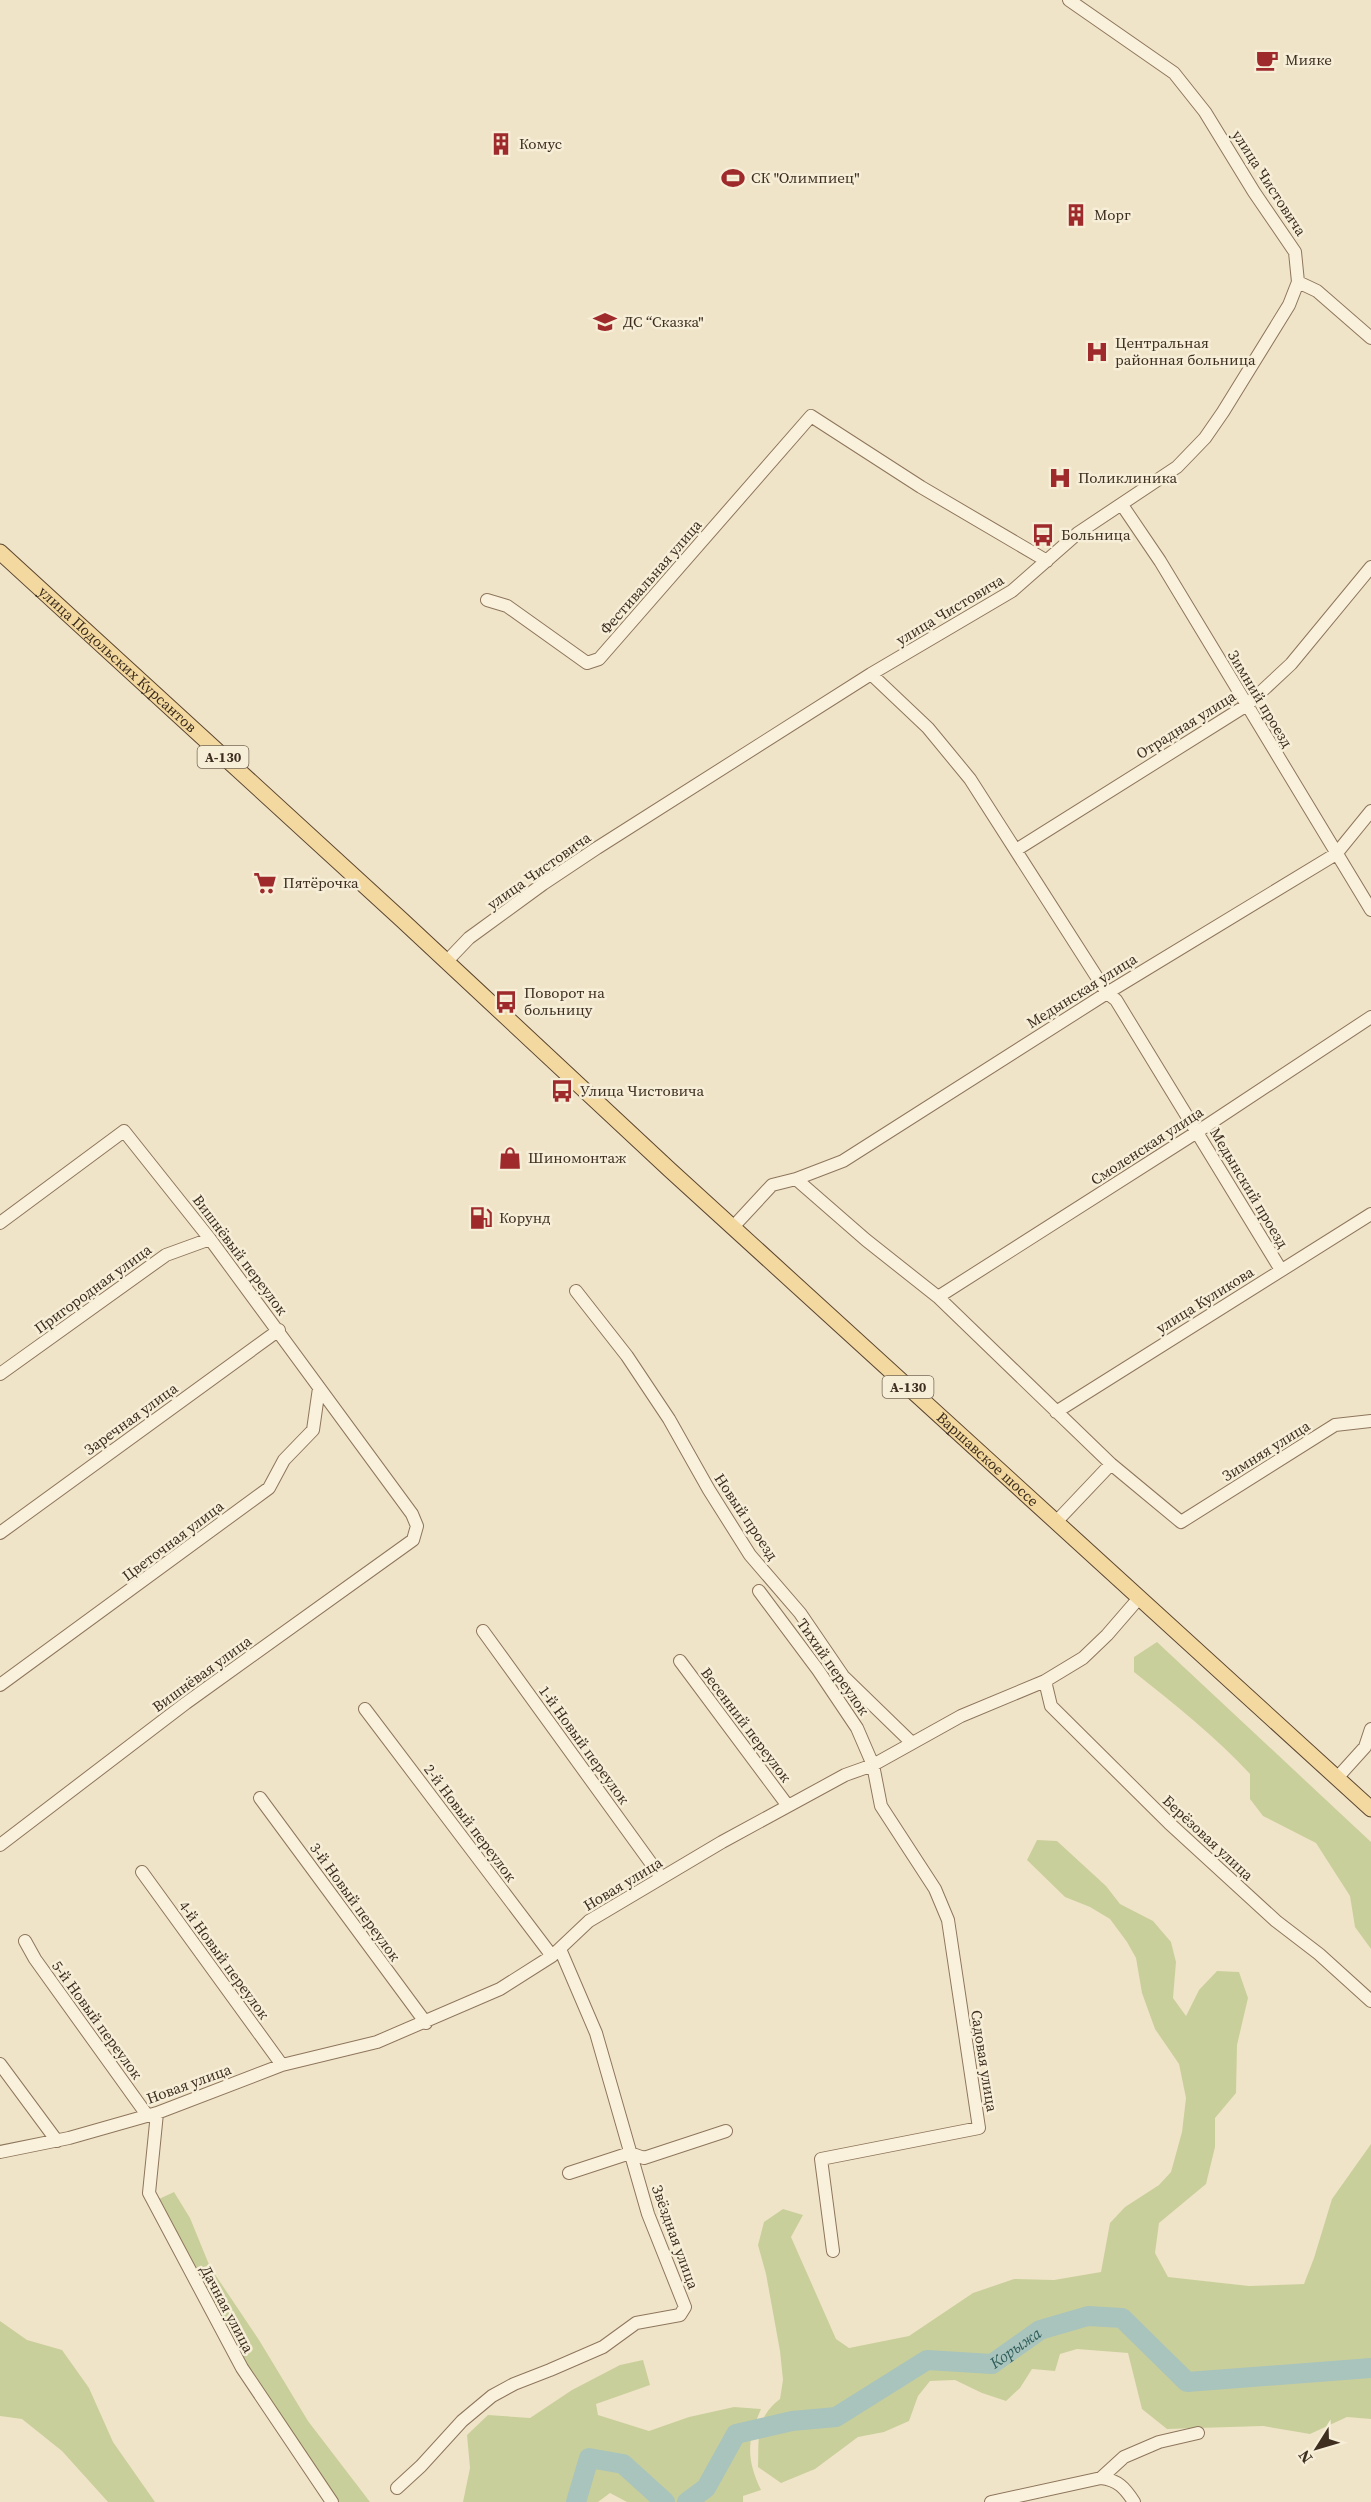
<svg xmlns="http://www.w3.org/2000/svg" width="1371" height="2502" viewBox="0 0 1371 2502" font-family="'Source Serif 4',serif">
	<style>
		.green { fill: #c9cf9b }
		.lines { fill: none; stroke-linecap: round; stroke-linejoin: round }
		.river { stroke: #a9c4bc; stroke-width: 20 }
		.minor-casing { stroke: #8d765c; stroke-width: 14 }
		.major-casing { stroke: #5b4430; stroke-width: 17 }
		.minor { stroke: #faf1dc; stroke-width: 12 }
		.major { stroke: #f3d9a0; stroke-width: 15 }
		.labels { text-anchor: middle; stroke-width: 5; stroke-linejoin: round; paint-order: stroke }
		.shield { fill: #f7eed8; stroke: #756857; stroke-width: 1.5 }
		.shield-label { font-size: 14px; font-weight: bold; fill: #3d2e20 }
		.poi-label { font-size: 15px; fill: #3d2e20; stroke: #f7eed8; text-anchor: start }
		.street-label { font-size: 15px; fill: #3d2e20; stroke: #f7eed8 }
		.water-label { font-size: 16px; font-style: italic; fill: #2f5d5a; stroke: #f7eed8 }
	</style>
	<rect width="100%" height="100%" fill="#f0e4c8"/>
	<!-- green -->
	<path class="green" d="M1157 1642 1371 1842V1949L1355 1927 1350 1896 1316 1843 1263 1816 1250 1799V1774C1215 1736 1174 1704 1134 1672V1657Z
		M1037 1840 1057 1841 1106 1886 1120 1904 1153 1921 1171 1942 1176 1962 1173 1998 1186 2016 1199 1990 1217 1971 1239 1972 1248 1998 1237 2045 1236 2093 1215 2118V2147L1206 2184 1159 2223 1155 2253 1168 2277 1249 2286 1304 2284 1314 2258 1332 2199 1371 2144V2419L1347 2417 1310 2434 1263 2426 1167 2429 1142 2409 1128 2353 1077 2349 1060 2354 1055 2371 1032 2369 1020 2388 1006 2401 982 2393 955 2380 930 2381 918 2396 909 2421 884 2432 858 2437 815 2469 781 2483 758 2467C759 2438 755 2418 780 2399L783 2380 780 2351 766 2274 758 2245 764 2222 783 2209 803 2215 791 2237 836 2339 849 2348 909 2336 973 2293 1014 2279 1054 2280 1101 2272 1110 2223 1125 2207 1159 2185 1171 2172 1182 2132 1186 2098 1179 2064 1155 2029 1142 1993 1136 1958 1127 1942 1110 1919 1090 1907 1065 1897 1027 1860Z
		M174 2192 190 2218 210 2267 259 2340 308 2421 370 2502H336L269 2409 195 2273 159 2199Z
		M0 2321 27 2340 62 2350 89 2388 113 2442 155 2502H108L62 2451 22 2419 0 2416Z
		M643 2360 650 2385 596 2404 598 2415 649 2431 689 2417 734 2407 761 2409C747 2441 746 2458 761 2490L743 2496V2502H627L610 2493 598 2502H463L470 2468 467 2435 488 2415 530 2418 572 2390 620 2365Z"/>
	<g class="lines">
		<!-- river -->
		<g class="river">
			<path d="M576 2502 589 2458 623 2464 665 2502"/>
			<path id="s1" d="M687 2502 706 2488 736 2434 792 2421 836 2417 927 2360 992 2364 1040 2330 1088 2316 1122 2318 1187 2382 1371 2368"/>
		</g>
		<!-- minor casing -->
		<g class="minor-casing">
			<path id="minor" d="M1298 282 1317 291 1371 338
				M1122 505 1160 561 1371 910
				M487 600 507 606 587 663 599 659 811 416 921 487 1047 561
				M871 674 928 728 970 779 1107 993 1116 1000 1281 1270
				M1016 850 1247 705 1291 664 1371 567
				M447 961 469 938 543 884 597 848 871 674 1012 591 1078 533 1177 467 1205 438 1223 412 1289 305 1298 282 1295 252 1254 192 1205 112 1174 73 1069 0
				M796 1179 843 1161 1107 993 1336 854 1371 811
				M0 1223 124 1131 210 1239 412 1514 417 1526 413 1540 186 1703 0 1845
				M733 1227 772 1185 796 1179 866 1240 938 1297 1111 1464 1181 1522 1335 1425 1371 1421
				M576 1291 627 1356 669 1419 709 1490 750 1555 800 1613 843 1676 912 1743
				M938 1297 1197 1132 1371 1017
				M0 1374 166 1255 210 1239
				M1056 1412 1371 1214
				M1056 1522 1111 1464
				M0 1533 279 1330
				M759 1591 818 1670 857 1728 873 1765 881 1806 935 1889 948 1920 979 2128 821 2159 833 2251
				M483 1631 661 1877
				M680 1661 788 1806
				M1045 1681 1051 1706 1169 1823 1276 1921 1319 1954 1371 2001
				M0 1685 269 1488 284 1460 313 1430 319 1388
				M365 1709 552 1956
				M1337 1778 1365 1747 1371 1729
				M260 1798 426 2023
				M142 1872 282 2065
				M25 1941 35 1959 147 2115
				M0 2064 57 2141
				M157 2113 149 2193 242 2368 332 2502
				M0 2152 69 2138 157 2113 282 2065 377 2042 500 1989 552 1956 589 1921 722 1842 845 1775 873 1765 961 1716 1045 1681 1083 1658 1107 1635 1139 1598
				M569 2173 630 2153 644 2158 726 2131
				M1101 2478 1124 2457 1159 2442 1198 2433
				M397 2488 421 2466 462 2421 492 2396 514 2384 550 2370 603 2347 636 2323 680 2315 685 2307 648 2214 596 2033 560 1949
				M991 2502 1101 2478C1118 2480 1125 2488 1134 2502"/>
		</g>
		<!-- major casing -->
		<g class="major-casing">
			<g id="major">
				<path id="s2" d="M0 552 402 920 670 1170 1371 1809"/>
			</g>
		</g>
		<!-- minor -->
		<use href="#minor" class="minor"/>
		<!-- major -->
		<use href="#major" class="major"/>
	</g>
	<!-- icons -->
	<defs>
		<g id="cafe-bare" transform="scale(1.8)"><path d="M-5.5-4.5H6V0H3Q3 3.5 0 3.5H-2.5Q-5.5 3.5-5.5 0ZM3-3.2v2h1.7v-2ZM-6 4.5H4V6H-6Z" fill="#9e2a2b" stroke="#f7eed8" stroke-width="2.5" paint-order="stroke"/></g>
		<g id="building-bare" transform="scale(1.8)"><path d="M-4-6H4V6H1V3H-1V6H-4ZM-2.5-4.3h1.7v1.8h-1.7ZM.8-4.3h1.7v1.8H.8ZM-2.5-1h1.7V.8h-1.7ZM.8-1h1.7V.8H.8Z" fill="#9e2a2b" stroke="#f7eed8" stroke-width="2.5" paint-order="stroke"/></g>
		<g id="stadium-bare" transform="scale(1.8)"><path d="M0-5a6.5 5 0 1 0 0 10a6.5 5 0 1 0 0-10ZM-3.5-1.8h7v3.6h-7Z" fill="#9e2a2b" stroke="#f7eed8" stroke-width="2.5" paint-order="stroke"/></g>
		<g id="school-bare" transform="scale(1.8)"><path d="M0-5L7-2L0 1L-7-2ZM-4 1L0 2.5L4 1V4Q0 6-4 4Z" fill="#9e2a2b" stroke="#f7eed8" stroke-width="2.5" paint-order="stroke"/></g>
		<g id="hospital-bare" transform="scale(1.8)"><path d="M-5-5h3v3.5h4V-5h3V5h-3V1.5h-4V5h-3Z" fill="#9e2a2b" stroke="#f7eed8" stroke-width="2.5" paint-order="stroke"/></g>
		<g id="bus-bare" transform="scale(1.8)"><path d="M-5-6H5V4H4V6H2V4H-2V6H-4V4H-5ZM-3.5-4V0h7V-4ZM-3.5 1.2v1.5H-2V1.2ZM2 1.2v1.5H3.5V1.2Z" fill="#9e2a2b" stroke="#f7eed8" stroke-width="2.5" paint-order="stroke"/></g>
		<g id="supermarket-bare" transform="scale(1.8)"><path d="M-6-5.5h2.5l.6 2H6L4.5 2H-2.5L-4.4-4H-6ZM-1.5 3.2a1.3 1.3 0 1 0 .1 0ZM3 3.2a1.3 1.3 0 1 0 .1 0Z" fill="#9e2a2b" stroke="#f7eed8" stroke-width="2.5" paint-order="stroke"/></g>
		<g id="shop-bare" transform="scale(1.8)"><path d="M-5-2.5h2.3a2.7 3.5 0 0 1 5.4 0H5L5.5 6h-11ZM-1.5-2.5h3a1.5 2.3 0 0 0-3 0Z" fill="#9e2a2b" stroke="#f7eed8" stroke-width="2.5" paint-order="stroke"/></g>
		<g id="fuel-bare" transform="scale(1.8)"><path d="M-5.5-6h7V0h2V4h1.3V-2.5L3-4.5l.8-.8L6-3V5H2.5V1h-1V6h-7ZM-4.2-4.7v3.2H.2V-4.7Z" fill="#9e2a2b" stroke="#f7eed8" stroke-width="2.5" paint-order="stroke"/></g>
	</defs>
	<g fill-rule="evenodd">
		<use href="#cafe-bare" x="1267" y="60"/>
		<use href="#building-bare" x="501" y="144"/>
		<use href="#stadium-bare" x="733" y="178"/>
		<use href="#building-bare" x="1076" y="215"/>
		<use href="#school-bare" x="605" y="322"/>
		<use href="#hospital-bare" x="1097" y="352"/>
		<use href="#hospital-bare" x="1060" y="478"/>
		<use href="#bus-bare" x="1043" y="535"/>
		<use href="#supermarket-bare" x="265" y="883"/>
		<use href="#bus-bare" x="506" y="1002"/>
		<use href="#bus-bare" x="562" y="1091"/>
		<use href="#shop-bare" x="510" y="1158"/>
		<use href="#fuel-bare" x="481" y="1218"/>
	</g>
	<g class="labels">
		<!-- shield labels -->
		<g class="shield">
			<rect x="197.5" y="746" width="51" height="22" rx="4.5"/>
			<rect x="882.5" y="1376" width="51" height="22" rx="4.5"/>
		</g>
		<g class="shield-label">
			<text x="223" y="762">А-130</text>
			<text x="908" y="1392">А-130</text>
		</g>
		<!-- poi labels -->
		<g class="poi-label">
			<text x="1285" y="65">Мияке</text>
			<text x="519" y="149">Комус</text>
			<text x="751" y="183">СК "Олимпиец"</text>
			<text x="1094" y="220">Морг</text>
			<text x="623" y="327">ДС “Сказка"</text>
			<text x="1115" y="348">Центральная<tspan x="1115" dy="17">районная больница</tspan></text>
			<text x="1078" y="483">Поликлиника</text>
			<text x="1061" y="540">Больница</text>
			<text x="283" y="888">Пятёрочка</text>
			<text x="524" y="998">Поворот на<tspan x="524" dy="17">больницу</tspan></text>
			<text x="580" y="1096">Улица Чистовича</text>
			<text x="528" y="1163">Шиномонтаж</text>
			<text x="499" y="1223">Корунд</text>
		</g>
		<!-- street labels -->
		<g class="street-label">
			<text transform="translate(1269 183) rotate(57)" y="5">улица Чистовича</text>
			<text transform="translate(651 577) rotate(-49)" y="5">Фестивальная улица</text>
			<text transform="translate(950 610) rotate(-31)" y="5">улица Чистовича</text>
			<text dy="5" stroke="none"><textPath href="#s2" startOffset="159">улица Подольских Курсантов</textPath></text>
			<text transform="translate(1260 699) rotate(59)" y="5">Зимний проезд</text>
			<text transform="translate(1186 725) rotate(-32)" y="5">Отрадная улица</text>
			<text transform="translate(539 871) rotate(-35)" y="5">улица Чистовича</text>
			<text transform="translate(1082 991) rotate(-32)" y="5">Медынская улица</text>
			<text transform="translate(1147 1146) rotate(-33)" y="5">Смоленская улица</text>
			<text transform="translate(1249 1188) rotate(59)" y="5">Медынский проезд</text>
			<text transform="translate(240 1255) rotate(53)" y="5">Вишнёвый переулок</text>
			<text transform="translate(93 1289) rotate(-36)" y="5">Пригородная улица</text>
			<text transform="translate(1205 1300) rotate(-32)" y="5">улица Куликова</text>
			<text transform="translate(131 1419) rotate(-36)" y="5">Заречная улица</text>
			<text transform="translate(1266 1451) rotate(-32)" y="5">Зимняя улица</text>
			<text dy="5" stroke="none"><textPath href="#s2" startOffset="1341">Варшавское шоссе</textPath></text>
			<text transform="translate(746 1517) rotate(56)" y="5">Новый проезд</text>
			<text transform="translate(173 1541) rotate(-37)" y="5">Цветочная улица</text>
			<text transform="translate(833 1667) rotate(55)" y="5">Тихий переулок</text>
			<text transform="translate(202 1674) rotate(-36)" y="5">Вишнёвая улица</text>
			<text transform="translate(746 1725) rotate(53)" y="5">Весенний переулок</text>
			<text transform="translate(584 1745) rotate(54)" y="5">1-й Новый переулок</text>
			<text transform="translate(470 1823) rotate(53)" y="5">2-й Новый переулок</text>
			<text transform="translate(1208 1838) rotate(43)" y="5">Берёзовая улица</text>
			<text transform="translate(623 1884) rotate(-31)" y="5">Новая улица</text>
			<text transform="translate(355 1902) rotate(54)" y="5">3-й Новый переулок</text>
			<text transform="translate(224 1960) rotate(54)" y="5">4-й Новый переулок</text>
			<text transform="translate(97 2020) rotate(54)" y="5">5-й Новый переулок</text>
			<text transform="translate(984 2061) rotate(81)" y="5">Садовая улица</text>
			<text transform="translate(189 2084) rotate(-20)" y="5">Новая улица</text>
			<text transform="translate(675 2237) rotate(70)" y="5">Звёздная улица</text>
			<text transform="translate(227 2309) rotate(62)" y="5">Дачная улица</text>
		</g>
		<!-- water labels -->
		<g class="water-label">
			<text dy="6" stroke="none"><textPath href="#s1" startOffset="388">Корыжа</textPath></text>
		</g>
	</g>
	<!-- north arrow -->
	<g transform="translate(1317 2448) rotate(233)" stroke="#f7eed8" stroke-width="4.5" paint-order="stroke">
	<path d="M0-4.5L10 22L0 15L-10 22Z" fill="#3d2e20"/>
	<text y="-9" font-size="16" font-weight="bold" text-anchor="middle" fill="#3d2e20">N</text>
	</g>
</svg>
